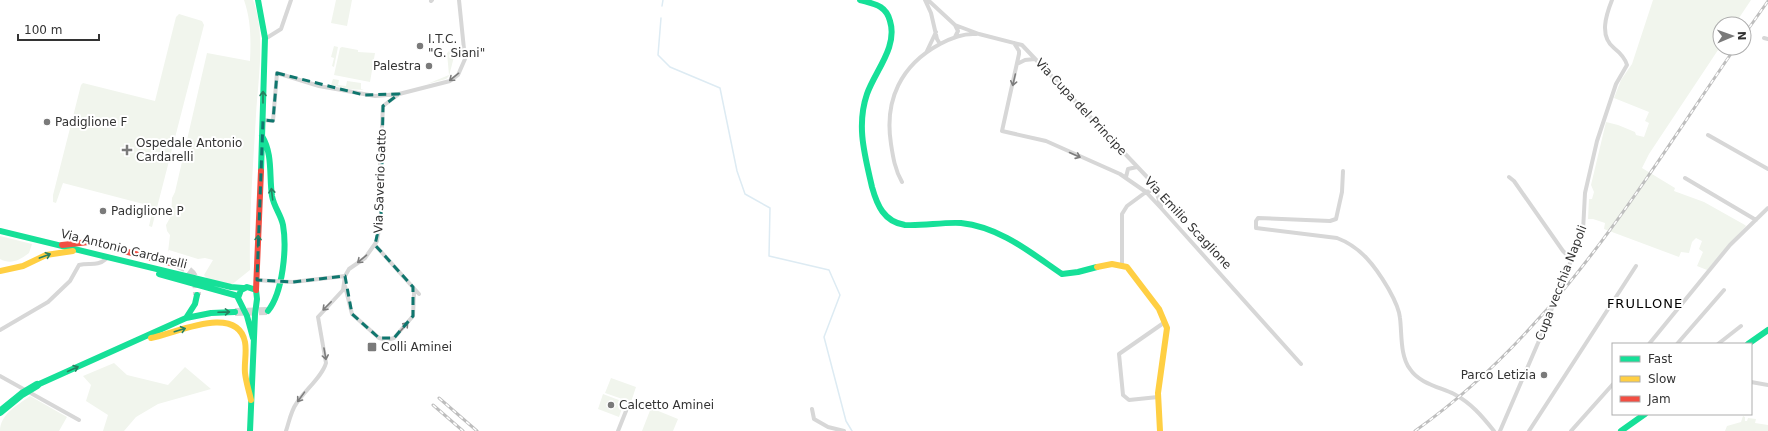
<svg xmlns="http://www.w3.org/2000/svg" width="1768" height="431" viewBox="0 0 1768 431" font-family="'DejaVu Sans',sans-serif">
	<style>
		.green { fill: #f1f5ed }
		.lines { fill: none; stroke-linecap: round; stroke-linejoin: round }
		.stream { stroke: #ddebf3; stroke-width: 1.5 }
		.highway-tunnel { stroke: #d6d6d6; stroke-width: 8; stroke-dasharray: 8 4; stroke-linecap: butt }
		.street { stroke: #d7d7d7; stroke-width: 4 }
		.fast { stroke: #16e098; stroke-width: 6 }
		.slow { stroke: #ffcf43; stroke-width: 6 }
		.jam { stroke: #f24e42; stroke-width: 6 }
		.rail-casing { stroke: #bebebe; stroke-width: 3 }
		.rail { stroke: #fff; stroke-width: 1.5; stroke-dasharray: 4.5; stroke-linecap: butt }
		.street-bridge { stroke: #d7d7d7; stroke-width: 4 }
		.fast-bridge { stroke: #16e098; stroke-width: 8 }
		.oneway { stroke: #7d7d7d }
		.oneway2 { stroke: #268160 }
		.marked { fill: none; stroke: #0f766e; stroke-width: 3; stroke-dasharray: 8 5; stroke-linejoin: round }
		.poi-dot { fill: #7a7a7a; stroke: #fff; stroke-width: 1.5 }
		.labels { text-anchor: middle; stroke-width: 4; stroke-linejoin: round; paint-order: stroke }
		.poi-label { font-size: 12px; fill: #333; stroke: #fff; text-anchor: start }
		.street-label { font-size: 12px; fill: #333; stroke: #fff }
		.neighbourhood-label { font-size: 13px; letter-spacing: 1px; fill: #000; stroke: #fff }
	</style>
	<rect width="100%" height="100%" fill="#fff"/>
	<!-- green -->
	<path class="green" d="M244 0H253C266 33 258 80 256 115 253 167 249 218 250 270L230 286 208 280 204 275 213 260 205 258 198 259 169 250 168 252 170 235 167 231 166 225 171 216 172 198 175 192 207 53 250 61C251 40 251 20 244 0Z
		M336 0H352L347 26 331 23Z
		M1653 0H1751L1735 24H1720V47L1649 154 1642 168 1675 188 1674 191 1704 202 1745 225 1746 226 1707 270 1697 266 1703 252 1699 249 1702 241 1696 238 1692 242 1689 253 1681 252 1679 257 1604 229 1605 223 1593 219H1588L1589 199H1592L1594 192 1591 185 1606 122 1618 125 1635 132 1636 135 1644 137 1649 123 1645 121 1649 112 1614 98 1621 80 1632 64Z
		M179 14 202 21 204 25 152 227 149 226 153 208 151 206 63 183 56 203 53 202V195L81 85 83 83 155 101 176 17Z
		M334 46 338 47 334 67 332 66 334 58 331 57Z
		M342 47 358 50V52L375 53 370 82 334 75 340 48Z
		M450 50 454 51 455 53 449 76 446 79 427 84 449 75 447 53Z
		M333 79 339 80 338 85 346 86 347 81 361 83V89L364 90 348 89 331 85Z
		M0 236 32 244 29 253C20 260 11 265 0 259Z
		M114 363 127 375 168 385 185 367 211 389 158 404 136 417 124 431H103L108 415 86 401 91 385 83 376Z
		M611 378 636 387 631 402 605 393Z
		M603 394 624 402 619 417 598 409Z
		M30 396 67 417 59 431H0C0 414 18 405 30 396Z
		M651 408 678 419 673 431H642Z
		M1743 416 1745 417V421H1747L1748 418 1756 419 1755 423 1768 425V431H1725L1727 426 1741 422Z"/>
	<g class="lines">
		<!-- stream -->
		<path class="stream" d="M662 6 663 0
			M661 18 658 55 670 67 720 88 737 171 745 194 770 208 769 256 829 270 840 295 824 337 846 421 852 431"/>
		<!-- highway-tunnel -->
		<path class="highway-tunnel" d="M178 265C194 271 197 278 197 295
			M235 312 268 311"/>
		<!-- street -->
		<path class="street" d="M925 0 931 13 937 39 940 44
			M928 0 955 25 979 34 1022 45 1148 178 1156 191 1161 206
			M431 1 432 0
			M955 25 958 31 955 37
			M1764 38 1768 39
			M265 39 281 29 291 0
			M1014 43 1019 51V54L1002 131 1046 141 1120 174 1146 192 1161 208 1301 364
			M927 51 936 32
			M1017 64 1025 60 1035 59
			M263 120 273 121 277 73 319 86 375 96 399 94 450 81 458 75 465 59 459 0
			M1708 135 1768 169
			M1343 171 1342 192 1336 219 1330 221 1258 218 1256 221V228L1337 238C1361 247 1375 266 1388 288 1393 297 1399 307 1400 318 1402 334 1400 356 1410 369 1419 383 1439 387 1454 394 1471 403 1482 416 1494 431
			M1126 177 1128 169 1137 167
			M1509 177 1514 181 1563 251 1571 259
			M1685 178 1756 220
			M902 182C895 170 893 157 891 144 884 100 901 65 940 44 951 38 963 33 976 34
			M375 245 419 294
			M1122 264V214L1127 206 1146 192 1150 191 1153 186
			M257 280 270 281
			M293 282 345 276
			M345 286 352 314 379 338 387 340 394 338 413 316 414 293 413 287
			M0 330 48 302 70 281 79 265C89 262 97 267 106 259
			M1649 344 1730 245 1768 208
			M1677 344 1724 290
			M1718 344 1741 326
			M0 376 79 420
			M1751 382 1768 385
			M1158 397 1129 400 1123 395 1119 354 1165 322
			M812 409 814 419 828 427 844 431
			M286 431C289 422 291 411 296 404 305 390 322 377 326 363L318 317 343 290 345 276 349 269 365 258 377 241 381 217 380 167 383 106 399 94
			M618 431 628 406
			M1500 431 1538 343 1583 231 1585 193 1597 141 1616 84 1627 65C1625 58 1619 52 1614 48 1599 36 1606 15 1612 0
			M1529 431 1636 266
			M1571 431 1613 384"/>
		<!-- fast -->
		<path class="fast" d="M258 0 265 38 261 171
			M860 0C874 4 886 5 890 21 898 47 875 71 867 94 856 126 865 156 872 187 877 205 884 222 905 225 924 226 942 222 961 223 1000 227 1031 253 1062 274L1078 272 1097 267
			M262 136C273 154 269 176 272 196 274 207 281 215 283 225 287 248 283 292 268 311
			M0 231 231 287 243 288
			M159 274 238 296
			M186 318 195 304 197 295
			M1748 344 1768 330
			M37 385 186 318 211 313 235 312
			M250 431 255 314 257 299 256 290 247 287 241 290 238 298 247 316 253 338
			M1621 431 1645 414"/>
		<!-- slow -->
		<path class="slow" d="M1097 267 1112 264 1127 267 1159 309 1167 328 1158 393 1160 431
			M0 271 23 266 46 255 73 251
			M151 338C174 334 237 303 245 342 247 352 244 363 245 373 246 382 249 391 251 400"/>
		<!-- jam -->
		<path class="jam" d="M62 245 89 242 178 265
			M256 290 261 171"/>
		<!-- rail casing -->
		<g class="rail-casing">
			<path id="rail" d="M1744 35 1768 1
				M439 398 477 431
				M433 405 463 431
				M1415 431C1556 331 1639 187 1735 48"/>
		</g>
		<!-- rail -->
		<use href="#rail" class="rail"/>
		<!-- street-bridge -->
		<path class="street-bridge" d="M270 281 293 282"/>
		<!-- fast-bridge -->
		<path class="fast-bridge" d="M0 412 22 394 37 385"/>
	</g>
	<!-- one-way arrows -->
	<defs><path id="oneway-shaft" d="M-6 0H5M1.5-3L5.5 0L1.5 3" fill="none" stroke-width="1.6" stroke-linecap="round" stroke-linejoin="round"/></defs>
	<g class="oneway">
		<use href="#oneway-shaft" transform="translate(454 77) rotate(141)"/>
		<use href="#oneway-shaft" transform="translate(1014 80) rotate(103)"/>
		<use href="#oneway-shaft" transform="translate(1075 155) rotate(24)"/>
		<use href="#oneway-shaft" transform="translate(362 259) rotate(140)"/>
		<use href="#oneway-shaft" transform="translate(327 306) rotate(135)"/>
		<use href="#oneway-shaft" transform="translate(404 327) rotate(-49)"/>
		<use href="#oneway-shaft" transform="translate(325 354) rotate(80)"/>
		<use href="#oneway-shaft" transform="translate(301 397) rotate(126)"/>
	</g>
	<g class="oneway2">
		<use href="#oneway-shaft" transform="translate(263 97) rotate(-90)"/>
		<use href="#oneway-shaft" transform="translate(272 194) rotate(-97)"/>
		<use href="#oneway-shaft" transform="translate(258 241) rotate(-88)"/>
		<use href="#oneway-shaft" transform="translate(45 256) rotate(-20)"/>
		<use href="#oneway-shaft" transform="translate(224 312) rotate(-2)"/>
		<use href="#oneway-shaft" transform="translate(180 330) rotate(-17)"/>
		<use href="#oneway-shaft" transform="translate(73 369) rotate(-24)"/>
	</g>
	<!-- marked area -->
	<path class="marked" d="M277 73 364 95 399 94 383 106 381 217 375 245 413 287V316L394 338H379L352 314 345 276 293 282 257 280 263 120 273 121Z"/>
	<!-- markers -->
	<g class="poi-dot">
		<circle cx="420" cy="46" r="4"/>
		<circle cx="429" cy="66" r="4"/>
		<circle cx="47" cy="122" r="4"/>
		<path d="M125 144h4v4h4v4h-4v4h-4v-4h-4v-4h4z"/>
		<circle cx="103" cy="211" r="4"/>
		<rect x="367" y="342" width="10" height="10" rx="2"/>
		<circle cx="1544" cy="375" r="4"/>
		<circle cx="611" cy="405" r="4"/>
	</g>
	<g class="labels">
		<!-- poi labels -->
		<g class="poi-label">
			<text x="428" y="43">I.T.C.<tspan x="428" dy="14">"G. Siani"</tspan></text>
			<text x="421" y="70" text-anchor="end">Palestra</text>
			<text x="55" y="126">Padiglione F</text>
			<text x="136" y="147">Ospedale Antonio<tspan x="136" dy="14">Cardarelli</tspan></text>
			<text x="111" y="215">Padiglione P</text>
			<text x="381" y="351">Colli Aminei</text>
			<text x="1536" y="379" text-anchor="end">Parco Letizia</text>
			<text x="619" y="409">Calcetto Aminei</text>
		</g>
		<!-- street labels -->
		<g class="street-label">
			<text transform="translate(1081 107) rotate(47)" y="4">Via Cupa del Principe</text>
			<text transform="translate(380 181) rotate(-88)" y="4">Via Saverio Gatto</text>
			<text transform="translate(1188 223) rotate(47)" y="4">Via Emilio Scaglione</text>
			<text transform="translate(124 249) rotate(14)" y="4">Via Antonio Cardarelli</text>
			<text transform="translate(1561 283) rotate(-69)" y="4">Cupa vecchia Napoli</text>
		</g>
		<!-- neighbourhood labels -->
		<g class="neighbourhood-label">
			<text x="1645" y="308">FRULLONE</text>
		</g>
	</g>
	<!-- legend -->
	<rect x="1612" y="343" width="140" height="72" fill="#ffffff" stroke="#adadad"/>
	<rect x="1620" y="356" width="20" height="6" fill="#16e098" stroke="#adadad"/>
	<text x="1648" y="363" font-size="12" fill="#333333">Fast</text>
	<rect x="1620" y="376" width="20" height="6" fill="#ffcf43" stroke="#adadad"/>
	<text x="1648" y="383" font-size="12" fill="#333333">Slow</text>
	<rect x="1620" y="396" width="20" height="6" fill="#f24e42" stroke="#adadad"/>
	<text x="1648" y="403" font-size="12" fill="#333333">Jam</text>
	<!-- north arrow -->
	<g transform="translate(1732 36) rotate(88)"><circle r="19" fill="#ffffff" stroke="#adadad"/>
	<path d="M0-3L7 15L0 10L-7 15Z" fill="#7a7a7a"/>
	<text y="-6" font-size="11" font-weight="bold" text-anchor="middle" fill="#333333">N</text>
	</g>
	<!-- scale -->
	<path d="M18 34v6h81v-6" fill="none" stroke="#333333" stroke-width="2"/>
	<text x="24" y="34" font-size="12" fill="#333333" stroke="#ffffff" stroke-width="3" paint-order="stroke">100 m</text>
</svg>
